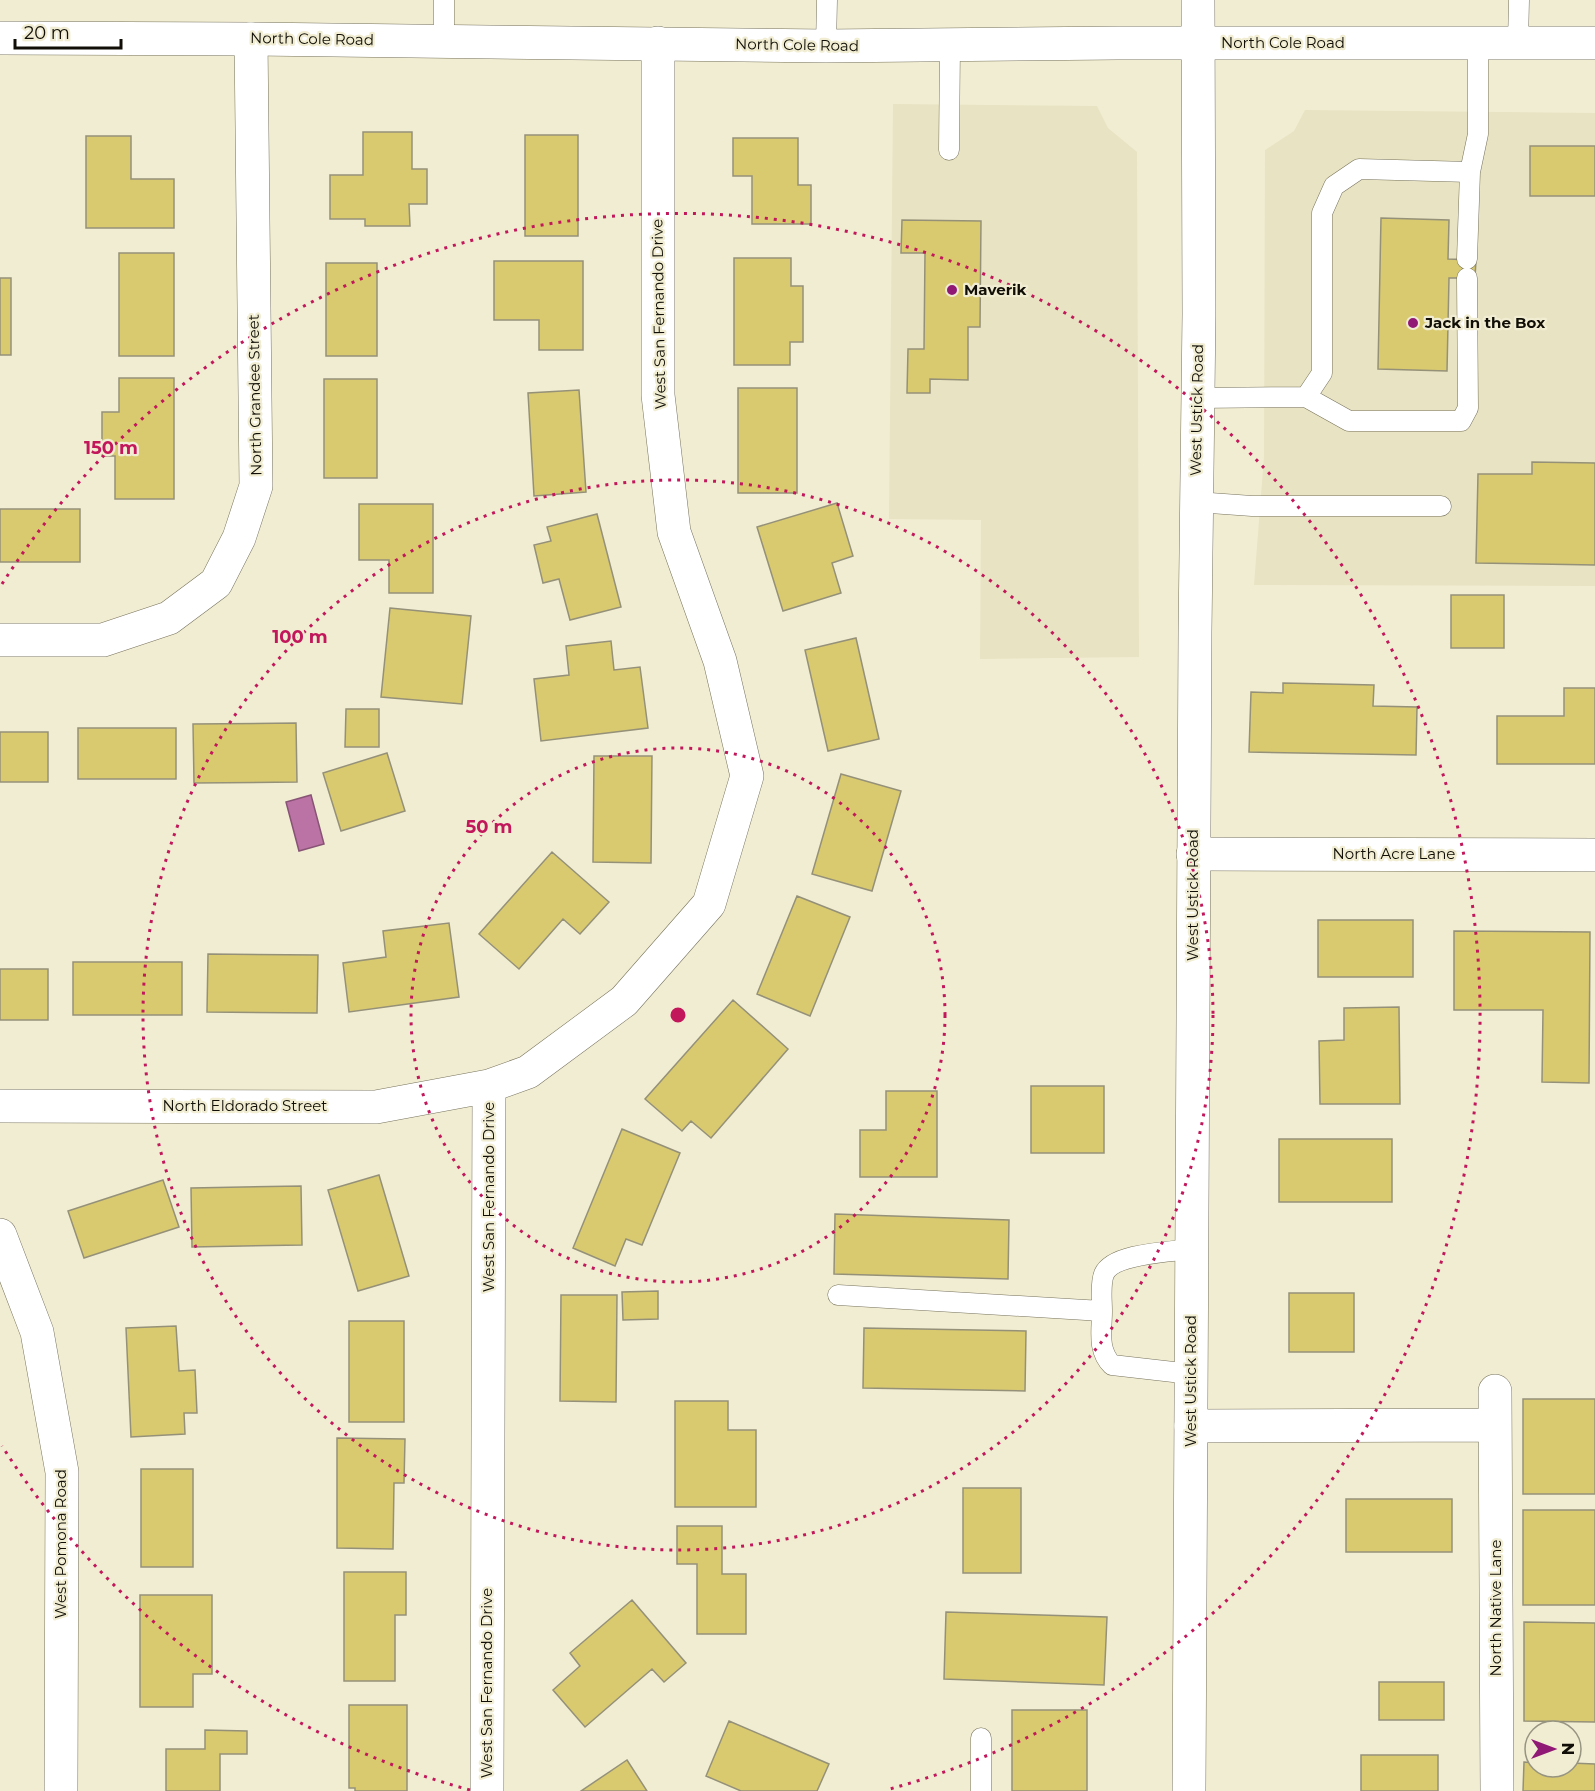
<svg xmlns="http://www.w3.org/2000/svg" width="1595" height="1791" viewBox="0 0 1595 1791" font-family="Montserrat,sans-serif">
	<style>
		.built { fill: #e8e3c2 }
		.water { fill: #bb72a4; stroke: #885475; stroke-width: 1.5 }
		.building { fill: #d9ca70; stroke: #959179; stroke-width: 1.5 }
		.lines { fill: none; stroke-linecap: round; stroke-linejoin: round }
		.service-casing { stroke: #77735c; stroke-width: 21 }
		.minor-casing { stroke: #77735c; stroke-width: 34 }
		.secondary-casing { stroke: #77735c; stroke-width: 34 }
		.service { stroke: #fff; stroke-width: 20 }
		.minor { stroke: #fff; stroke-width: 33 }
		.secondary { stroke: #fff; stroke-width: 33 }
		.ring { fill: none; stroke: #c2185b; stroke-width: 3; stroke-dasharray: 3 6 }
		.poi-dot { fill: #911976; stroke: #f1edd3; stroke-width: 2 }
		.labels { text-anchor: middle; stroke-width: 4.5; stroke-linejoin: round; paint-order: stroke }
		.street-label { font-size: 15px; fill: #100e06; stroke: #f1edd3 }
		.poi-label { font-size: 15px; font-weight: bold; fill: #100e06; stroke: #f1edd3; text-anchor: start }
		.centre { fill: #c2185b; stroke: #f1edd3; stroke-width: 3 }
		.ring-label { font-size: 18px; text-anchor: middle; font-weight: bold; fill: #c2185b; stroke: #f1edd3; stroke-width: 4.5; stroke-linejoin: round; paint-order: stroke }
	</style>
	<rect width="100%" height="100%" fill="#f1edd3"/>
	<!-- built -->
	<path class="built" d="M893 104 1097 106 1108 128 1137 152 1139 657 980 659 981 520 889 519Z
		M1305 110 1595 113V586L1254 585 1264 457 1265 150 1294 131Z"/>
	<!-- water -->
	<path class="water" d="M311 795 324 844 299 851 286 802Z"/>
	<!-- building -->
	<path class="building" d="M363 132H412V169H427V204H409L410 226H365V219H330V175H363Z
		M525 135H578V236H525Z
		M86 136H131V179H174V228H86Z
		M733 138H798V185H811V224H752V176H733Z
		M1530 146H1595V196H1530Z
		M1381 218 1449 220 1448 259 1476 260 1475 278H1449L1447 371 1378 369Z
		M902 220 981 221 980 327H968V380L930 379V393H907L908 349H924L925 253H901Z
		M119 253H174V356H119Z
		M734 258H791V286H803V342H790V365H734Z
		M494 261H583V350H539V320H494Z
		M326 263H377V356H326Z
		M0 278H11V355H0Z
		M119 378H174V499H115V456H102V412H119Z
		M324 379H377V478H324Z
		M738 388H797V493H738Z
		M579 390 586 492 534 496 528 393Z
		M1532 462 1595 463V565L1476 563 1478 474H1532Z
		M837 503 853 556 832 563 841 593 783 611 757 527Z
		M359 504H433V593H389V560H359Z
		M0 509H80V562H0Z
		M597 514 621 607 570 620 559 579 543 583 534 545 551 541 547 527Z
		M1451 595H1504V648H1451Z
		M390 608 471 616 462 704 381 697Z
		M856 638 879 739 828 751 805 650Z
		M611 641 614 670 640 667 648 728 541 741 534 679 569 675 566 646Z
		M1283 683 1374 685 1373 706 1417 707 1416 755 1249 752 1251 692 1283 693Z
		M1564 688H1595V764H1497V716H1564Z
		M346 709H379V747H345Z
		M296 723 297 782 194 783 193 724Z
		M78 728H176V779H78Z
		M0 732H48V782H0Z
		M387 753 405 811 341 831 323 773Z
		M594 756H652L651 863 593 862Z
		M841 774 901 791 872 891 812 874Z
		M552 852 609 902 580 934 563 919 519 969 479 934Z
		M797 896 850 917 810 1016 757 994Z
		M1318 920H1413V977H1318Z
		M449 923 459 997 349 1012 343 963 386 957 383 931Z
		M1454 931 1590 932 1589 1083 1542 1082 1543 1010H1454Z
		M208 954 318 955 317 1013 207 1012Z
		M73 962H182V1015H73Z
		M0 969H48V1020H0Z
		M733 1000 788 1049 711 1138 691 1121 682 1131 645 1099Z
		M1399 1007 1400 1104H1320L1319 1041 1344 1040V1008Z
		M1031 1086H1104V1153H1031Z
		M886 1091H937V1177H860V1130H886Z
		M622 1129 680 1153 642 1245 626 1239 615 1266 573 1248Z
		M1279 1139H1392V1202H1279Z
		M379 1175 409 1276 358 1291 328 1190Z
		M163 1180 179 1227 84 1258 68 1211Z
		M301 1186 302 1245 192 1247 191 1188Z
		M835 1214 1009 1220 1008 1279 834 1274Z
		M658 1291V1319L623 1320 622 1292Z
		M1289 1293H1354V1352H1289Z
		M561 1295H617L616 1402 560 1401Z
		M349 1321H404V1422H349Z
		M176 1326 179 1371 195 1370 197 1413H184L185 1434 131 1437 126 1328Z
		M864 1328 1026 1331 1025 1391 863 1388Z
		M1523 1399H1595V1494H1523Z
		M675 1401H728V1430H756V1507H675Z
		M337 1438 405 1439 404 1483H394L393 1549 337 1548Z
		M141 1469H193V1567H141Z
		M963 1488H1021V1573H963Z
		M1346 1499H1452V1552H1346Z
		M1523 1510H1595V1605H1523Z
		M677 1526H722V1574H746V1634H697V1564H677Z
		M344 1572H406V1615H395V1681H344Z
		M140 1595H212V1674H193V1707H140Z
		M632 1600 686 1663 664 1682 652 1669 585 1727 553 1690 580 1666 570 1653Z
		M946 1612 1107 1617 1104 1685 944 1679Z
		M1524 1622 1595 1623V1722L1524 1721Z
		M1379 1682H1444V1720H1379Z
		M349 1705H407V1791H355V1788H349Z
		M1012 1710H1087V1791H1012Z
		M729 1721 829 1764 817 1791H741L706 1776Z
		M205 1730 247 1731V1754H220V1791H166V1749H205Z
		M1361 1755H1438V1791H1361Z
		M627 1760 647 1791H581Z
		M1524 1762 1535 1763V1767H1571V1763L1595 1764V1791H1523Z"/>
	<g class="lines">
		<!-- service casing -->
		<g class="service-casing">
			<path id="service" d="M444 0V41
				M1518 43 1519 0
				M826 46 827 0
				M949 150 950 46
				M1467 259 1470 172
				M1306 397 1349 421H1461L1468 408 1467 278
				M1196 398 1306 397 1322 373V213L1334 186 1359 169 1470 172 1478 134V43
				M1196 502 1252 506H1441
				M838 1295 1102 1311C1102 1330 1097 1350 1112 1365L1191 1374
				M1102 1311C1102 1300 1100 1284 1104 1274 1113 1253 1171 1252 1192 1249
				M981 1791V1738"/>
		</g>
		<!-- minor casing -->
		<g class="minor-casing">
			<path id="minor" d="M0 640H103L169 618 216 583 239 538 256 486 251 39
				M1193 854 1595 855
				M0 1106 376 1107 489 1086
				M0 1235 37 1332 62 1472 61 1791
				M1495 1391 1497 1791
				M1191 1426 1495 1425
				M487 1791 489 1086 528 1072 624 1001 709 904 747 776 720 661 674 532 658 395V43"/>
		</g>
		<!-- secondary casing -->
		<g class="secondary-casing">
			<path id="secondary" d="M0 38 251 39 826 46 1117 43H1595
				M1189 1791 1195 632 1199 314 1198 0"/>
		</g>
		<!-- service -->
		<use href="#service" class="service"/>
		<!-- minor -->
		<use href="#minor" class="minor"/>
		<!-- secondary -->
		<use href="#secondary" class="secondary"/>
	</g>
	<!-- distance rings -->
	<g class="ring">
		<circle cx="678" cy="1015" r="267"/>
		<circle cx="678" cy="1015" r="535"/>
		<path d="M470 1790A802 802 0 0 1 2 1446M2 584A802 802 0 1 1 886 1790"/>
	</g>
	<!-- markers -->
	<g class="poi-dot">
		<circle cx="952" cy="290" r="6"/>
		<circle cx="1413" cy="323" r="6"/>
	</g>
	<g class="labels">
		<!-- street labels -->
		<g class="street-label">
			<text transform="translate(312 39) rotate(1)" y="5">North Cole Road</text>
			<text x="1283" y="48">North Cole Road</text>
			<text transform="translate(797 45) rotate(1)" y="5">North Cole Road</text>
			<text transform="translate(659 314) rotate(-91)" y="5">West San Fernando Drive</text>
			<text transform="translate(255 395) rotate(-91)" y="5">North Grandee Street</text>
			<text transform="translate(1197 410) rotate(-89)" y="5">West Ustick Road</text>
			<text x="1394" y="859">North Acre Lane</text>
			<text transform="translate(1193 895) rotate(-90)" y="5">West Ustick Road</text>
			<text x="245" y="1111">North Eldorado Street</text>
			<text transform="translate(489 1197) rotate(-90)" y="5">West San Fernando Drive</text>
			<text transform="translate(1191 1381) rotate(-90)" y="5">West Ustick Road</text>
			<text transform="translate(61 1544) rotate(-90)" y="5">West Pomona Road</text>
			<text transform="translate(1496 1608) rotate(-90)" y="5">North Native Lane</text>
			<text transform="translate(487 1683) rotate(-90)" y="5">West San Fernando Drive</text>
		</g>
		<!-- poi labels -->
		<g class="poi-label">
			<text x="964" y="295">Maverik</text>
			<text x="1425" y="328">Jack in the Box</text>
		</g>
	</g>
	<circle cx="678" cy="1015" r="9" class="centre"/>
	<g class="ring-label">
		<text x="111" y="454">150 m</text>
		<text x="300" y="643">100 m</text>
		<text x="489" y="833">50 m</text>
	</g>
	<!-- north arrow -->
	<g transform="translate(1553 1749) rotate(90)"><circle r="28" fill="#f1edd3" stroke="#979481" stroke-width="1.5"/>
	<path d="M0-4.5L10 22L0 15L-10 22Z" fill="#911976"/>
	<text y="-9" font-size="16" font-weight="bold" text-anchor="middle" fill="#100e06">N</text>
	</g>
	<!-- scale -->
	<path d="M15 39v9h106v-9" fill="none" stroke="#100e06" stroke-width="3"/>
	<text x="24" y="39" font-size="18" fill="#100e06" stroke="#f1edd3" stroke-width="4.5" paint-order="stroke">20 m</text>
</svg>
